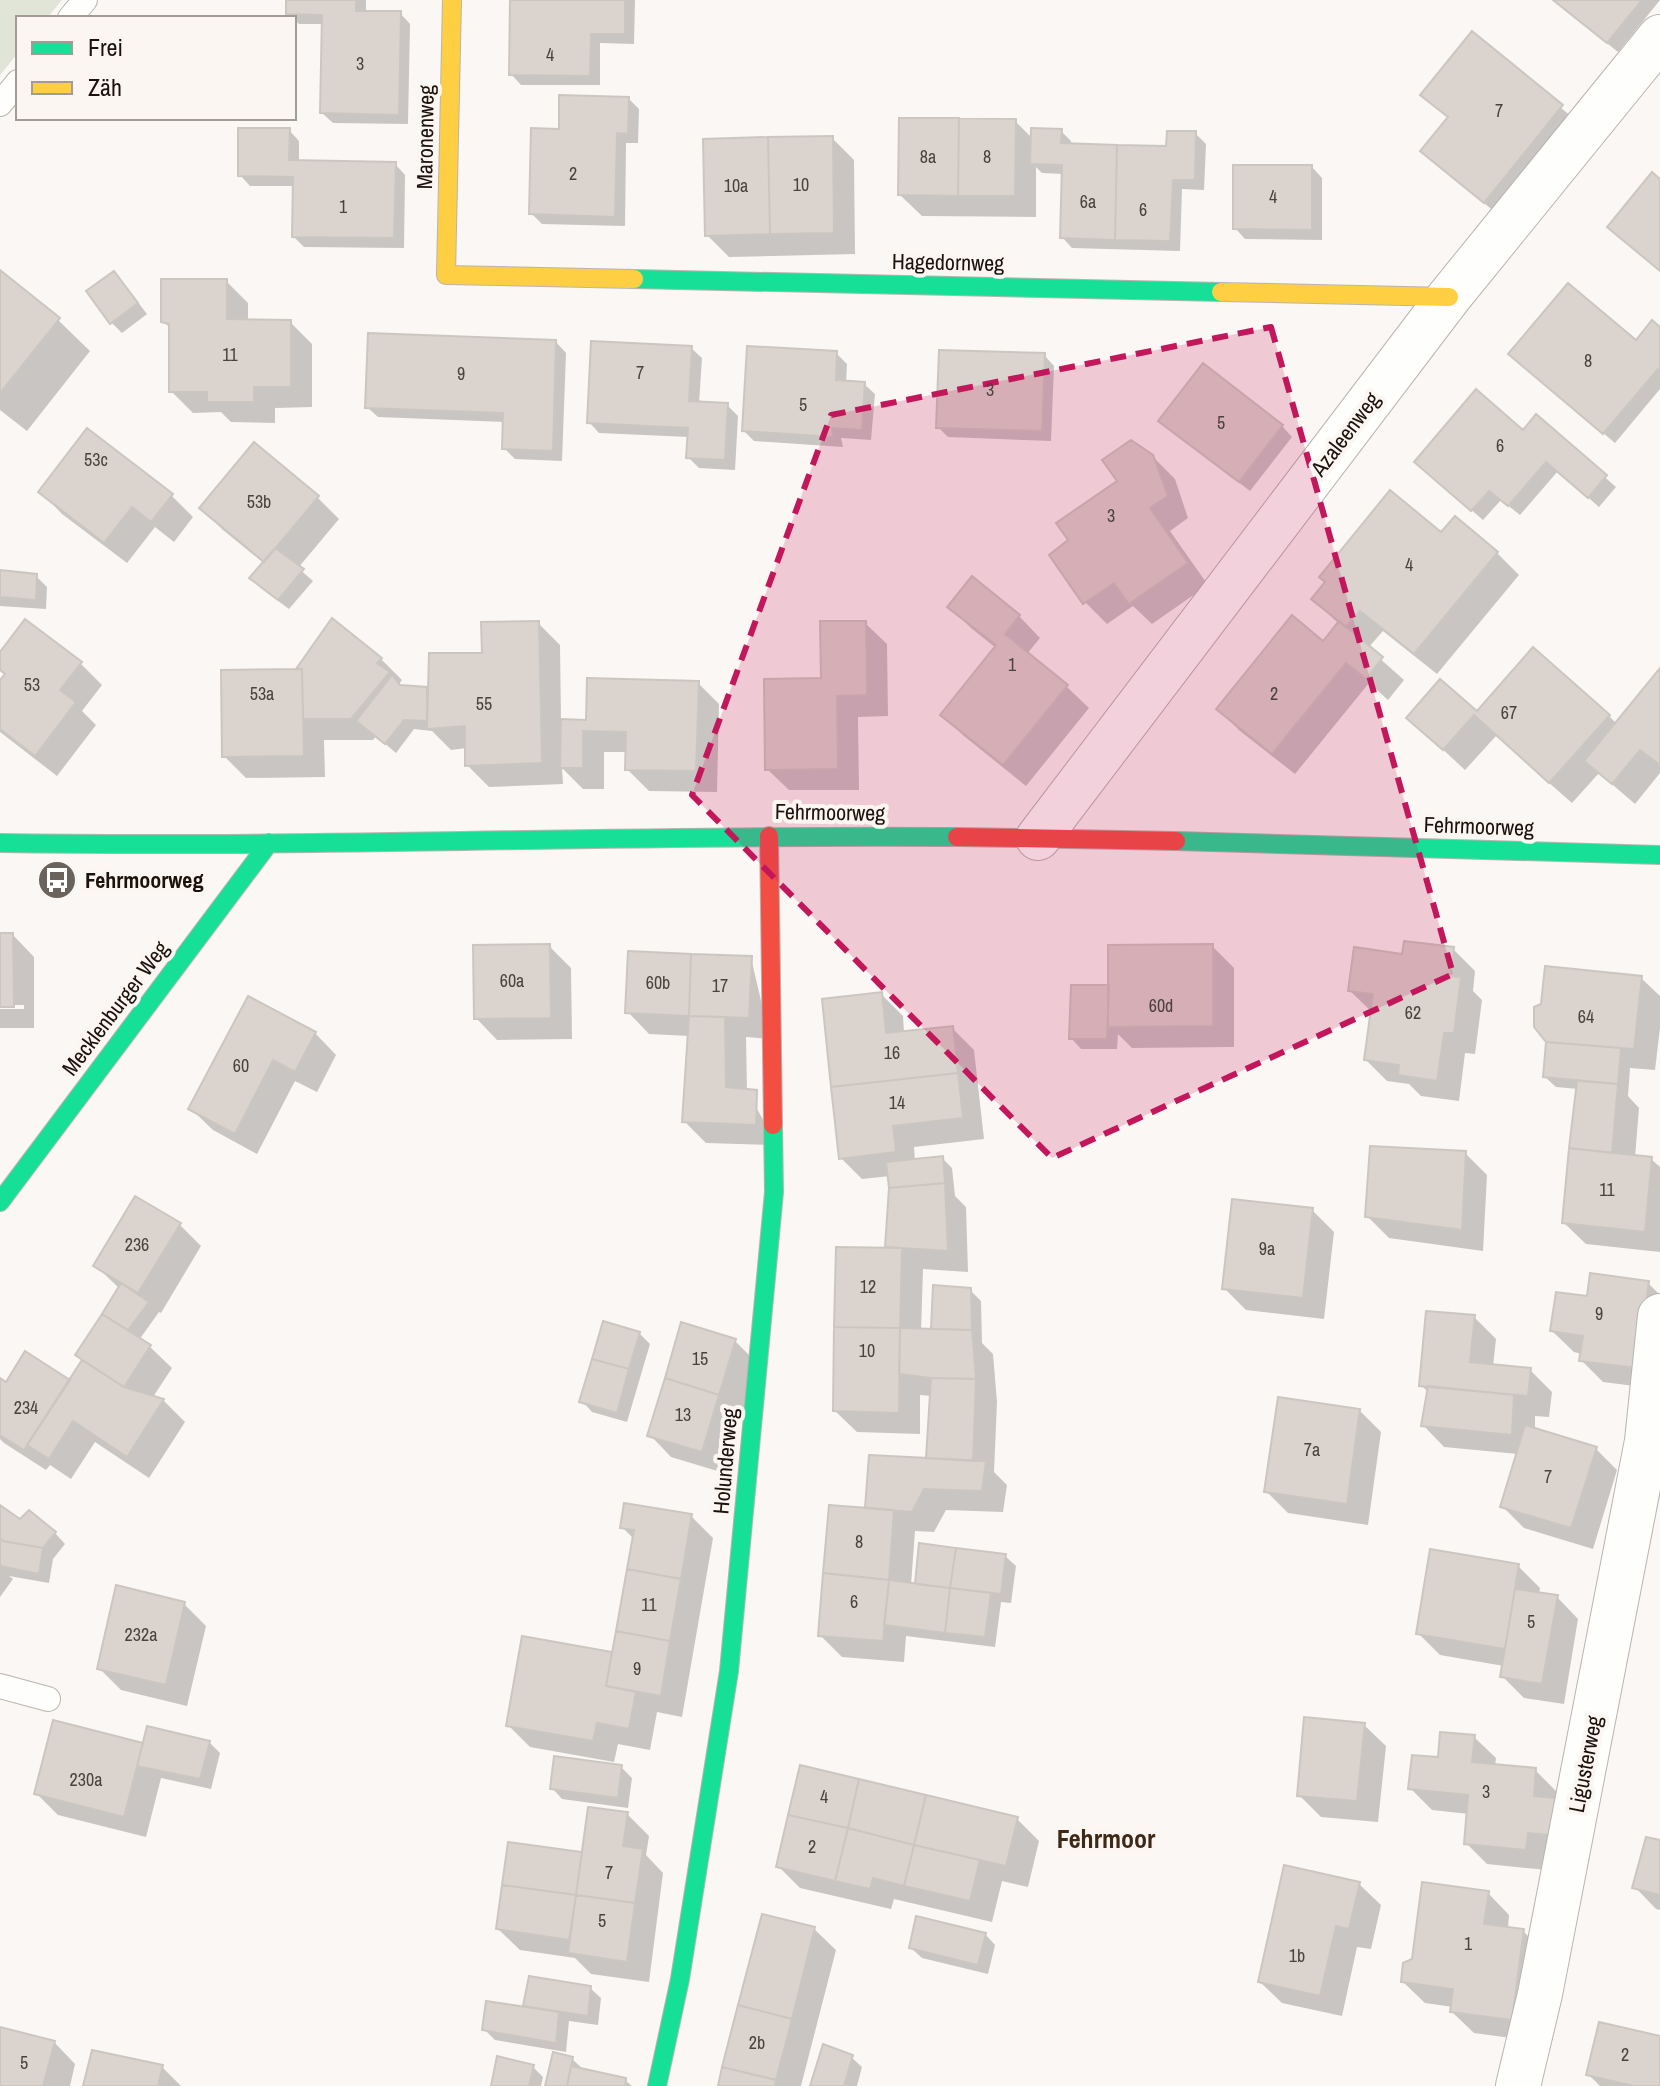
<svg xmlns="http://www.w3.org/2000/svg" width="1660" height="2086" viewBox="0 0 1660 2086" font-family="'Archivo Narrow',sans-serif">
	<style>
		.green { fill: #e1e5d7 }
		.shadow { fill: #0003 }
		.building { fill: #dbd4ce; stroke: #ccc6c0; stroke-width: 2 }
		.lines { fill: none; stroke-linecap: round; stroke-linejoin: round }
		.lane-casing { stroke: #bab4af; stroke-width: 26 }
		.street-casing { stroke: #bab4af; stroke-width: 46 }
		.fast-casing { stroke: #bab4af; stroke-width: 20 }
		.slow-casing { stroke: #bab4af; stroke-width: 20 }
		.jam-casing { stroke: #bab4af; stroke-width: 20 }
		.lane { stroke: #fefefd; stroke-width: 24 }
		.street { stroke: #fefefd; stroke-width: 44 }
		.fast { stroke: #16e098; stroke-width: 18 }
		.slow { stroke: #ffcf43; stroke-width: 18 }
		.jam { stroke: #f24e42; stroke-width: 18 }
		.marked { fill: #c2185b; fill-opacity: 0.2; stroke: #c2185b; stroke-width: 6; stroke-dasharray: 16 10; stroke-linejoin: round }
		.labels { text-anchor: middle; stroke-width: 8; stroke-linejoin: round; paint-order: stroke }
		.number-label { font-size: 18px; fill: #4c423c }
		.street-label { font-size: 22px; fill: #1c120b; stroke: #fcf6f2 }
		.poi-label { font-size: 22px; font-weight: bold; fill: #1c120b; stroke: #fcf6f2; text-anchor: start }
		.quarter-label { font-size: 26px; font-weight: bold; fill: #3e2817; stroke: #fcf6f2 }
	</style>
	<rect width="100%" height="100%" fill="#faf7f4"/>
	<!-- green -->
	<path class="green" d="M0 0H62L47 18H18V53L0 75Z"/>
	<!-- shadow -->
	<path class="shadow" d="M288 0H366V13H400L410 24 408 124 333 123 322 113 324 24H299L288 14Z
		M512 0H635L634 44 600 43V85H521L511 74Z
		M1553 0H1660L1618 52Z
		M1472 34 1572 117 1495 212 1433 162 1450 119 1433 105Z
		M628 98 639 109 638 143H626L625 226 542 224 532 214 560 131Z
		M1015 121 1032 138 1061 131 1071 141V145L1168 148 1195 133 1206 144 1204 190 1182 189 1180 251 1072 248 1062 237 1064 174 1042 173 1036 167V217L922 216 900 195Z
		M289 130 299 141V163L395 164 405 175 404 248 304 247 294 237 295 186H250L240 175Z
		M832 138 854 160 855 254 729 257 707 235Z
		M1312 167 1322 178V240L1245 239 1235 228Z
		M0 273 58 320 90 351 27 431 0 410Z
		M114 273 124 284 147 314 122 333 111 322Z
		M226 281 248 303V322H290L312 344V407L275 408V423L231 422 221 412 193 413 171 391V329L163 321Z
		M1660 329V389L1615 443 1521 364 1636 342Z
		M556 342 566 353 562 461 515 459 504 448 505 422 378 417 367 407Z
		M691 348 702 358 699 404 727 405 738 416 735 470 699 468 688 457 689 437 599 433 589 422Z
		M836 353 847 364 846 383 864 384 875 394 871 440 841 438 843 447 754 441 744 431Z
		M1044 355 1054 366 1051 441 948 437 938 427Z
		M1203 366 1282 426 1292 437 1250 491 1171 431 1161 421Z
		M1536 417 1616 487 1599 507 1558 471 1520 515 1501 500 1483 520 1427 472 1523 433Z
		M1152 456 1175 479 1188 518 1170 531 1208 585 1152 624 1133 606 1107 624 1085 602 1071 541Z
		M41 492 171 495 193 517 174 542 155 527 127 563 62 514Z
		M317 497 339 519 298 568 313 581 289 609 262 589 252 578 265 564 223 530 202 508Z
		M1441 535 1497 553 1519 575 1437 674 1383 631 1368 648 1404 680 1388 700 1369 683 1295 774 1240 731 1218 709 1324 644 1339 624 1314 599Z
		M0 572 36 576 47 587 46 609 0 606Z
		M950 607 1019 616 1040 638 1027 654 1067 687 1089 708 1026 786 964 736 942 715 996 648 971 628Z
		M332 621 381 659 402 680 399 684 402 687 426 689 430 692 484 655 538 623 560 645 561 721 588 723 698 683 719 704 717 792 649 791 627 769V752H604V789H583L562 768 563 784 489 787 467 765V748L451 750 432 731 414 729 396 753 376 736 373 740H324L325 777 246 778 224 756 298 671Z
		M26 622 81 664 102 685 82 711 96 725 57 776 0 732V683L6 675 0 669V655Z
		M865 623 887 644 888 716 858 717 859 790H789L767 769Z
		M1660 671V773L1635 804 1599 773 1572 803 1496 736 1465 770 1409 718 1477 714 1609 716 1617 724Z
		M0 935H13L34 957V1028H0V1009H24V1005H0Z
		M549 946 571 968 572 1039 497 1040 476 1018Z
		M1212 946 1234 968V1047L1132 1048 1118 1034 1117 1049H1081L1071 1038 1110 987Z
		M1453 949 1475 971 1473 991 1482 1000 1475 1054 1465 1053 1459 1101 1421 1096 1409 1084 1387 1081 1366 1060 1372 1012 1350 991 1404 956Z
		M751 958 770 1039 746 1037 747 1091 777 1145 706 1143 684 1121 690 1036 649 1034 628 1012Z
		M1641 978 1660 996V1028L1655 1070 1630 1068 1628 1096 1639 1108 1635 1157 1651 1159 1660 1167V1252L1586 1244 1564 1223 1578 1089 1556 1087 1545 1077 1548 1041Z
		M881 994 903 1016 904 1033 952 1028 974 1050 984 1139 914 1147 915 1161 942 1158 952 1168 955 1196 966 1207 968 1272 923 1269 921 1331H933L970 1290 981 1301 982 1343 993 1354 997 1402 994 1472 1007 1485 1003 1512 946 1510 934 1532 915 1531 911 1585 1005 1556 1016 1566 1011 1603 1001 1602 995 1647 906 1636 904 1662 842 1657 820 1635 867 1510 928 1460 932 1396 920 1395V1434L857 1432 835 1411 887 1249 890 1176 862 1179 841 1158Z
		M315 1033 336 1055 317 1092 295 1081 257 1154 213 1130 191 1109Z
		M1465 1153 1487 1175 1483 1251 1389 1238 1367 1216Z
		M1312 1210 1334 1232 1324 1319 1246 1310 1224 1288Z
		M180 1225 201 1246 161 1313 159 1312 139 1340 150 1347 172 1368 153 1397 163 1400 185 1422 149 1478 95 1442 71 1479 50 1465 46 1470 4 1443 0 1439V1380L6 1384 70 1383 84 1361 78 1355 111 1320 105 1314 120 1289 96 1266Z
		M1648 1283 1660 1295 1658 1389 1603 1382 1581 1360 1582 1354 1574 1352 1552 1331 1588 1298Z
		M1474 1317 1496 1339 1493 1366 1530 1370 1552 1392 1549 1417 1535 1416V1430L1596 1449 1617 1470 1593 1549 1524 1528 1502 1506 1518 1454 1444 1447 1423 1425 1429 1393 1421 1385Z
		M639 1333 650 1344 627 1422 592 1412 582 1401Z
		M735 1341 757 1363 724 1473 671 1457 650 1435Z
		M1359 1410 1381 1432 1368 1525 1288 1513 1266 1491Z
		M0 1507 20 1522 55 1533 65 1544 53 1559 49 1583 9 1576 13 1579 0 1597Z
		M691 1516 713 1538 682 1717 657 1712 650 1750 618 1744 614 1762 530 1747 508 1725 524 1638 614 1654 634 1539 622 1527Z
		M1518 1566 1540 1588 1539 1594 1557 1597 1578 1619 1564 1704 1524 1698 1502 1676 1504 1666 1440 1655 1418 1633Z
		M184 1604 206 1626 187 1706 121 1690 99 1668Z
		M1364 1725 1386 1746 1378 1822 1321 1817 1299 1795Z
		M1474 1737 1496 1758 1495 1766 1535 1770 1557 1792 1547 1870 1487 1864 1466 1843 1469 1814 1432 1810 1410 1788 1440 1760Z
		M209 1742 220 1753 211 1789 161 1778 146 1837 58 1815 36 1793 144 1745Z
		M621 1767 632 1778 628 1808 562 1799 552 1788Z
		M627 1814 649 1836 646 1855 663 1873 649 1982 591 1974 575 1958 520 1950 498 1929Z
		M1017 1819 1039 1841 1028 1887 1002 1881 992 1922 894 1899 891 1909 800 1888 778 1866Z
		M1660 1843V1910L1656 1909 1635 1887Z
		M1359 1884 1381 1905 1371 1949 1357 1947 1342 2016 1282 2003 1260 1982Z
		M1488 1893 1509 1915 1508 1929 1523 1931 1545 1953 1533 2041 1474 2033 1452 2012 1453 2007 1425 2003 1403 1982 1414 1961Z
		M814 1929 836 1950 801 2086H720Z
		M985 1934 995 1945 988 1974 922 1958 911 1948Z
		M530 1979 590 1988 601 1998 598 2025 569 2021 566 2052 495 2040 484 2029 524 2008Z
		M0 2029 54 2042 75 2064 70 2086H0Z
		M1660 2038V2086H1600L1588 2074Z
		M851 2057 862 2067 857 2086H813Z
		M572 2059 583 2069 625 2080 632 2086H547Z
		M162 2067 181 2086H85Z
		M533 2067 543 2077 541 2086H493Z"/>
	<!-- building -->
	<path class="building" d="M286 0H356V11H401L399 115 320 113 322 15 286 14Z
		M510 0H625V34H591L590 76 509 75Z
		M1553 0H1642L1607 43Z
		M1472 31 1563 105 1484 203 1420 151 1448 117 1420 95Z
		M559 95 629 97 628 134 617 133 615 217 529 214 531 128 559 129Z
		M899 118H959L958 196 898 195Z
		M959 118 1016 119 1015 196H958Z
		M238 128H290L289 160 396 162 394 238 292 237 293 177 238 176Z
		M1031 128 1062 129 1061 143 1117 145 1115 240 1060 238 1062 165 1030 164Z
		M1167 131H1196L1195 180H1173L1170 241 1115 240 1117 145 1166 146Z
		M833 136 834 233 770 234 768 137Z
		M768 137 770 234 705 236 703 139Z
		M1233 165H1312V230L1233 229Z
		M1652 172 1660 179V271L1607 227Z
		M0 270 60 318 0 393Z
		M114 271 138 303 110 324 86 291Z
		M161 279H227V319L291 320V387H254V402H207V392H169V324L161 322Z
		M1568 283 1636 340 1652 320 1660 327V370L1658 369 1603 434 1508 354Z
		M368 333 556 340 553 451 502 449 503 413 365 408Z
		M591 341 692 346 689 401 728 403 725 460 686 458 688 428 587 423Z
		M747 346 837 351 836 380 865 382 862 430 832 428 833 437 742 431Z
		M939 350 1045 353 1042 431 936 428Z
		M1203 363 1283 425 1239 482 1158 421Z
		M1476 389 1523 430 1536 414 1607 475 1588 498 1546 462 1508 506 1489 491 1471 511 1414 462Z
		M87 428 173 494 151 522 132 507 104 543 38 492Z
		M1131 440 1153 455 1168 496 1150 508 1188 563 1129 604 1114 583 1083 604 1049 555 1068 540 1056 523 1117 481 1102 460Z
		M254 442 319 496 264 562 199 508Z
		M1390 490 1441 532 1455 516 1498 552 1414 654 1360 611 1346 627 1311 599 1325 582 1319 577Z
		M275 548 304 569 278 600 249 578Z
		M0 570 37 574 36 600 0 597Z
		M972 576 1020 615 1005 634 1068 685 1003 765 940 715 996 645 947 607Z
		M1292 615 1323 641 1339 621 1383 657 1366 679 1346 663 1272 754 1216 709Z
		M332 618 382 658 377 663 390 672 351 719H303L302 669H296Z
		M25 619 82 662 60 690 76 702 35 756 0 729V680L5 674 0 670V652Z
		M539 621 542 763 465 766V726L427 729 429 653H482L481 622Z
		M820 621H866L867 695 837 696 838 769 765 770 764 679 821 678Z
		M1533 647 1610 715 1549 783 1474 715 1443 750 1406 718 1440 679 1477 711Z
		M1660 668V765L1640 750 1612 784 1584 761Z
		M302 669 304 756 222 757 221 670Z
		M392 675 400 685 427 687V721L404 720 385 744 356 721Z
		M587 678 699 681 696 771 625 770 626 732 583 731V768H560L561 719 586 720Z
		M0 933H13L14 1007H0Z
		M1404 941 1454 947 1451 976 1461 977 1454 1033H1444L1437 1081 1398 1075 1399 1065 1364 1060 1373 994 1348 991 1354 947 1402 954Z
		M550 944 551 1018 474 1019 473 945Z
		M1213 944V1026L1108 1027V945Z
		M628 951 691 954 689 1016 625 1013Z
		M691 954 752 956 749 1018 689 1016Z
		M1545 966 1642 976 1634 1049 1546 1042 1534 1027V1007L1541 1004Z
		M1071 985H1109L1107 1039H1069Z
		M882 992 886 1033 953 1026 958 1073 831 1087 822 999Z
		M248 996 316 1032 295 1072 273 1060 235 1134 188 1109Z
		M689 1016 725 1017 726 1087 757 1090 756 1125 682 1122Z
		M1546 1042 1621 1048 1618 1084 1543 1077Z
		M958 1073 963 1118 893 1126 896 1152 839 1159 831 1087Z
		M1577 1081 1618 1084 1612 1153 1569 1148Z
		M1370 1146 1466 1151 1462 1230 1365 1217Z
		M1569 1148 1652 1157 1645 1232 1562 1223Z
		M943 1156 945 1183 889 1188 886 1162Z
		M945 1183 948 1251 885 1247 889 1188Z
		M135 1196 181 1223 138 1293 93 1266Z
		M1232 1199 1313 1208 1303 1298 1222 1289Z
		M836 1247 902 1248 900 1328 834 1327Z
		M1590 1273 1649 1281 1637 1368 1579 1361 1583 1336 1550 1331 1556 1292 1587 1296Z
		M121 1283 149 1302 128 1330 102 1314Z
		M933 1285 971 1288 972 1330 931 1329Z
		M1426 1311 1475 1315 1470 1362 1531 1368 1528 1396 1419 1386Z
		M102 1314 151 1345 124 1387 75 1355Z
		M603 1321 640 1332 629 1369 592 1359Z
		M681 1322 736 1339 719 1395 665 1378Z
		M834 1327 900 1328 899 1413 833 1411Z
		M900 1328 972 1330 976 1379 931 1378 899 1374Z
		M25 1351 70 1380 24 1450 0 1435V1378L6 1382Z
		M592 1359 629 1369 617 1413 579 1402Z
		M82 1360 124 1387 164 1399 127 1457 73 1421 49 1459 27 1445Z
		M665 1378 719 1395 702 1452 647 1436Z
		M931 1378 976 1379 973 1461 926 1458Z
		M1428 1386 1514 1395 1512 1435 1421 1426Z
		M1278 1397 1360 1409 1347 1504 1264 1492Z
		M1525 1425 1597 1447 1571 1528 1500 1507Z
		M869 1455 986 1461 982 1491 924 1489 912 1512 865 1508Z
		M624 1503 692 1514 681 1579 627 1569 634 1530 620 1528Z
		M0 1505 20 1519 29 1510 56 1532 43 1548 3 1541 0 1538Z
		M829 1505 894 1510 889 1580 823 1573Z
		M0 1538 3 1541 43 1548 39 1574 0 1566Z
		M919 1543 956 1548 950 1588 915 1584Z
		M956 1548 1006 1554 1001 1594 950 1588Z
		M1430 1549 1519 1564 1505 1649 1416 1634Z
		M627 1569 681 1579 670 1641 616 1631Z
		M823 1573 889 1580 883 1641 818 1636Z
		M889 1580 950 1588 945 1633 884 1625Z
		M116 1585 185 1602 166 1685 97 1669Z
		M950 1588 991 1593 985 1637 945 1633Z
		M1515 1589 1558 1595 1542 1684 1500 1677Z
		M616 1631 670 1641 661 1696 606 1686Z
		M522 1636 612 1652 606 1686 636 1692 629 1729 597 1723 593 1741 506 1726Z
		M1304 1717 1365 1723 1357 1801 1297 1796Z
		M53 1720 143 1743 124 1817 34 1794Z
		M147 1726 210 1741 200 1779 137 1766Z
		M1440 1732 1475 1735 1472 1762 1536 1768 1534 1796 1555 1798 1551 1835 1528 1833 1526 1850 1464 1844 1468 1795 1408 1789 1412 1755 1438 1757Z
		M554 1756 622 1765 618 1798 550 1789Z
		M800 1765 859 1779 848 1828 788 1815Z
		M859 1779 926 1795 914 1845 848 1828Z
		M926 1795 1018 1817 1006 1866 914 1845Z
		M588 1807 628 1812 623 1846 643 1849 635 1903 576 1895Z
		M788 1815 848 1828 835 1881 776 1867Z
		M848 1828 914 1845 904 1886 873 1878 870 1889 835 1881Z
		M1646 1837 1660 1840V1895L1632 1888Z
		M508 1842 582 1852 576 1895 502 1885Z
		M914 1845 980 1860 970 1901 904 1886Z
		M1284 1865 1360 1882 1349 1929 1336 1926 1320 1996 1258 1982Z
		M1422 1882 1489 1891 1484 1924 1524 1929 1512 2020 1450 2012 1453 1989 1401 1982 1403 1963 1412 1959Z
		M502 1885 576 1895 569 1940 496 1929Z
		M576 1895 635 1903 627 1962 568 1953Z
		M762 1914 815 1927 792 2019 738 2005Z
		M916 1916 986 1933 978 1965 909 1948Z
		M529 1976 591 1986 588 2016 523 2006Z
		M486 2001 559 2012 556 2043 482 2030Z
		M738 2005 792 2019 776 2080 722 2067Z
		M1599 2022 1660 2036V2086H1634L1586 2075Z
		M0 2027 55 2041 43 2086H0Z
		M823 2044 853 2055 844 2086H810Z
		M92 2050 163 2065 158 2086H83Z
		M553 2052 573 2057 567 2086H545Z
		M497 2056 534 2065 529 2086H491Z
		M571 2066 626 2078 625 2086H567Z
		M722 2067 776 2080 775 2086H718Z"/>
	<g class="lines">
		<!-- lane casing -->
		<g class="lane-casing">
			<path id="lane" d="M70 18 85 0
				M0 104 18 82
				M0 1686 48 1699"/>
		</g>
		<!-- street casing -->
		<g class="street-casing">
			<path id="street" d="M1038 838 1449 297 1660 37
				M1518 2086 1540 1994 1647 1441 1660 1316"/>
		</g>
		<!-- fast casing -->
		<g class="fast-casing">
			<path id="fast" d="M634 279 1221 292
				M1176 841 1660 855
				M0 843C319 848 638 834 957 837
				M0 1202 269 843
				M657 2086 680 1979 729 1671 774 1192 773 1125"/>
		</g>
		<!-- slow casing -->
		<g class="slow-casing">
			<path id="slow" d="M452 0 446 275 634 279
				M1221 292 1449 297"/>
		</g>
		<!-- jam casing -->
		<g class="jam-casing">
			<path id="jam" d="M769 836 773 1125
				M957 837 1176 841"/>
		</g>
		<!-- lane -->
		<use href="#lane" class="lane"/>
		<!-- street -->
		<use href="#street" class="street"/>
		<!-- fast -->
		<use href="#fast" class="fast"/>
		<!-- slow -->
		<use href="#slow" class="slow"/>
		<!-- jam -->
		<use href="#jam" class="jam"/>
	</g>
	<!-- marked area -->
	<path class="marked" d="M1271 327 1453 974 1052 1158 692 795 831 415Z"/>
	<!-- icons -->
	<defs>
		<g id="bus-disc" transform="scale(2)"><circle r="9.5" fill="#6a625d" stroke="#fcf6f2"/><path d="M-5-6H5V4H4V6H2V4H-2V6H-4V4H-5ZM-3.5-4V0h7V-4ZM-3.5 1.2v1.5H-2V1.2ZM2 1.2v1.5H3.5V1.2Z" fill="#fff"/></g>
	</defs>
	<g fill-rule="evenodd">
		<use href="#bus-disc" x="57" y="880"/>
	</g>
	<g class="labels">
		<!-- number labels -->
		<g class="number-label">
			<text x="550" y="61">4</text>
			<text x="360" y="70">3</text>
			<text x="1499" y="117">7</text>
			<text x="928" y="163">8a</text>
			<text x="987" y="163">8</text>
			<text x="573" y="180">2</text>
			<text x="801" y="191">10</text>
			<text x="736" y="192">10a</text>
			<text x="1273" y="203">4</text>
			<text x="1088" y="208">6a</text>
			<text x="343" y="213">1</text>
			<text x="1143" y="216">6</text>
			<text x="230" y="361">11</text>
			<text x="1588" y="367">8</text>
			<text x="640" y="379">7</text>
			<text x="461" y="380">9</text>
			<text x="990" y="396">3</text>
			<text x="803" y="411">5</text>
			<text x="1221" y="429">5</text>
			<text x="1500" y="452">6</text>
			<text x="96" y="466">53c</text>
			<text x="259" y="508">53b</text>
			<text x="1111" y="522">3</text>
			<text x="1409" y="571">4</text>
			<text x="1012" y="671">1</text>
			<text x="32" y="691">53</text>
			<text x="262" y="700">53a</text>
			<text x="1274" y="700">2</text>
			<text x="484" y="710">55</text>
			<text x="1509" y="719">67</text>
			<text x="512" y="987">60a</text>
			<text x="658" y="989">60b</text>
			<text x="720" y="992">17</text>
			<text x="1161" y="1012">60d</text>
			<text x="1413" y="1019">62</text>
			<text x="1586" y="1023">64</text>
			<text x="892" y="1059">16</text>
			<text x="241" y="1072">60</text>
			<text x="897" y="1109">14</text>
			<text x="1607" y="1196">11</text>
			<text x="137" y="1251">236</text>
			<text x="1267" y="1255">9a</text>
			<text x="868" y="1293">12</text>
			<text x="1599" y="1320">9</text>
			<text x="867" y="1357">10</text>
			<text x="700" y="1365">15</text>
			<text x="26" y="1414">234</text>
			<text x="683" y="1421">13</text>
			<text x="1312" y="1456">7a</text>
			<text x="1548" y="1483">7</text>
			<text x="859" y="1548">8</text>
			<text x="854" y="1608">6</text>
			<text x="649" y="1611">11</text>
			<text x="1531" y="1628">5</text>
			<text x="141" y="1641">232a</text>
			<text x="637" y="1675">9</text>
			<text x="86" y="1786">230a</text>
			<text x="1486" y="1798">3</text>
			<text x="824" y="1803">4</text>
			<text x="812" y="1853">2</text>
			<text x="609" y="1879">7</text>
			<text x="602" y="1927">5</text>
			<text x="1468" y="1950">1</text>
			<text x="1297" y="1962">1b</text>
			<text x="757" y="2049">2b</text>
			<text x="1625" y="2061">2</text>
			<text x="24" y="2069">5</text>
		</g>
		<!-- street labels -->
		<g class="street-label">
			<text transform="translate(425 137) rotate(-89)" y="8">Maronenweg</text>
			<text transform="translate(948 262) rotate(1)" y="8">Hagedornweg</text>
			<text transform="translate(1345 434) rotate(-53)" y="8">Azaleenweg</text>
			<text transform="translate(830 812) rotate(1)" y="8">Fehrmoorweg</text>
			<text transform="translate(1479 826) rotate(2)" y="8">Fehrmoorweg</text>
			<text transform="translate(115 1008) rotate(-53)" y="8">Mecklenburger Weg</text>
			<text transform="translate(725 1461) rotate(-85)" y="8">Holunderweg</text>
			<text transform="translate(1585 1764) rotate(-79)" y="8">Ligusterweg</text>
		</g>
		<!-- poi labels -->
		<g class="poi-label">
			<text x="85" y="888">Fehrmoorweg</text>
		</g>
		<!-- quarter labels -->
		<g class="quarter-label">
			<text x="1106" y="1848">Fehrmoor</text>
		</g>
	</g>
	<!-- legend -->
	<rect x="16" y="16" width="280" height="104" fill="#fcf6f2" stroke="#a29b96" stroke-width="2"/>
	<rect x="32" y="42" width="40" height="12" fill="#16e098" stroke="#a29b96" stroke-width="2"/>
	<text x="88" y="56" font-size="24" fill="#1c120b">Frei</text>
	<rect x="32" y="82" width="40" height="12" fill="#ffcf43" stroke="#a29b96" stroke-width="2"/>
	<text x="88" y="96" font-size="24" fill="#1c120b">Zäh</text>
</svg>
